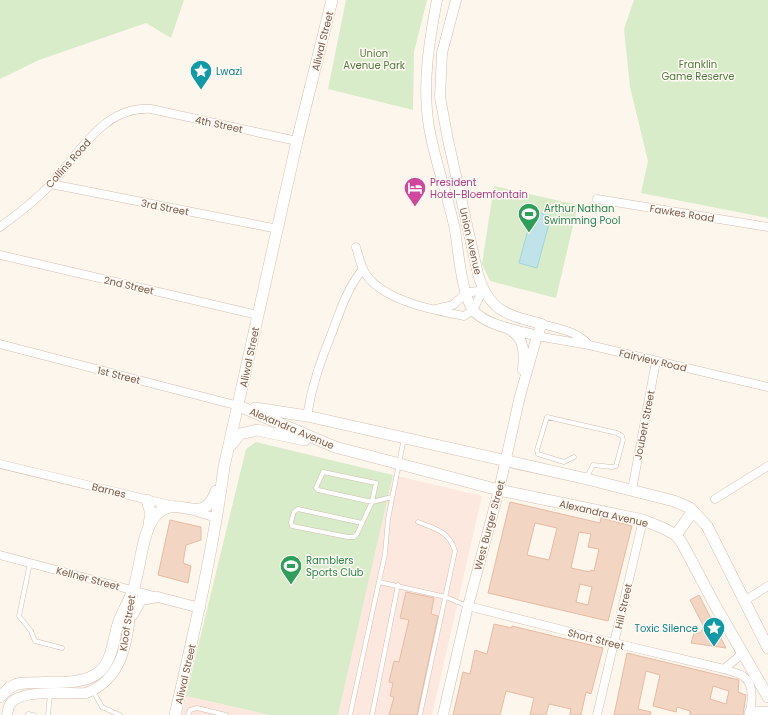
<svg xmlns="http://www.w3.org/2000/svg" width="768" height="715" viewBox="0 0 768 715" font-family="Poppins,sans-serif">
	<style>
		.commercial { fill: #fde8e0 }
		.green { fill: #d8ecc9 }
		.water { fill: #bfe3e8; stroke: #a5d3da }
		.building { fill: #f3d5c3; stroke: #e6bba3; fill-rule: evenodd }
		.lines { fill: none; stroke-linecap: round; stroke-linejoin: round }
		.service-casing { stroke: #d1beb0; stroke-width: 5 }
		.minor-casing { stroke: #d1beb0; stroke-width: 9 }
		.tertiary-casing { stroke: #d1beb0; stroke-width: 11 }
		.secondary-casing { stroke: #d6c0b0; stroke-width: 12 }
		.service { stroke: #fff; stroke-width: 4 }
		.minor { stroke: #fff; stroke-width: 8 }
		.tertiary { stroke: #fff; stroke-width: 10 }
		.secondary { stroke: #fff; stroke-width: 11 }
		.labels { text-anchor: middle; stroke-width: 3; stroke-linejoin: round; paint-order: stroke }
		.street-label { font-size: 10px; fill: #7a5c4d; stroke: #fffaf3 }
		.park-label { font-size: 10px; fill: #537a41; stroke: #fffaf3 }
		.culture-label { font-size: 10px; fill: #0d838f; stroke: #fffaf3; text-anchor: start }
		.hotel-label { font-size: 10px; fill: #b23c85; stroke: #fffaf3; text-anchor: start }
		.leisure-label { font-size: 10px; fill: #27864d; stroke: #fffaf3; text-anchor: start }
	</style>
	<rect width="100%" height="100%" fill="#fdf6ec"/>
	<!-- commercial -->
	<path class="commercial" d="M393 475 482 496 432 715H338Z
		M186 696 270 715H182Z"/>
	<!-- green -->
	<path class="green" d="M0 0H184L171 38 146 23 39 60 0 79Z
		M346 0H427L414 52 413 110 328 89Z
		M634 0H768V218L641 193 648 161 630 87 624 29Z
		M494 186 578 205 556 298 490 281 482 264Z
		M256 442 393 475 338 715H270L186 696 246 449Z"/>
	<!-- water -->
	<path class="water" d="M533 211 551 216 537 268 519 263Z"/>
	<!-- building -->
	<path class="building" d="M510 502 600 523 601 518 632 526 608 621 488 593ZM535 523 557 528 549 560 527 555ZM579 532 591 534 588 547 599 549 594 571 591 570 590 572 571 568ZM580 584 592 587 588 605 576 602Z
		M170 520 201 527V540L186 545 183 563 191 566 188 583 158 575Z
		M406 592 434 598 431 614 438 616 417 715H389L394 697 390 696 393 683 389 682 394 661 399 662 409 620 400 618Z
		M699 595 726 648 691 643 694 633H700L704 627 690 600Z
		M494 624 512 628V626L603 648 591 694 586 692 581 715H570L571 709 549 704 546 715H530L534 698 506 691 500 715H453L463 672 470 674 475 650 487 654Z
		M627 653 739 680 738 692 746 695 743 715H690V711L677 707 676 712 653 706 660 675 646 671 638 709 651 712 650 715H614ZM713 686 729 691 726 704 710 699Z"/>
	<g class="lines">
		<!-- service casing -->
		<g class="service-casing">
			<path id="service" d="M574 457 564 462 538 454 537 450 547 417 617 433 622 436 623 440 616 466 612 467 593 465 587 477
				M418 522C436 529 449 531 455 551L420 715
				M362 523 298 509 294 512 291 522 292 526 348 537H354L357 534 372 502 376 483 323 472 316 488 318 490 372 502 392 497
				M30 563 19 616 31 631 35 641 62 648
				M379 582 446 597 467 606
				M93 691 102 707 120 715
				M28 714 34 715
				M48 715 50 694
				M188 715 190 710 197 708 226 715
				M350 715 385 554 388 519 404 438
				M372 715 398 585"/>
		</g>
		<!-- minor casing -->
		<g class="minor-casing">
			<path id="minor" d="M51 184 278 229
				M597 199 768 227
				M0 227C18 214 37 199 52 183 80 153 103 106 151 109L297 141
				M356 247C359 257 361 268 367 276 387 302 435 310 464 316L473 310 483 290
				M0 255 258 315
				M436 309 453 305 466 293 483 290
				M542 324C559 329 577 331 589 345
				M537 336 589 345 768 387
				M0 344 239 406
				M307 416C312 384 321 360 333 330 341 308 348 287 363 269
				M0 464 174 506
				M632 490 656 361
				M715 499 768 466
				M193 511 217 518
				M0 555 158 597
				M744 601 768 586
				M468 606 606 641 724 669C730 671 738 673 743 676 755 684 752 703 749 715
				M724 669 743 653
				M597 715 643 520"/>
		</g>
		<!-- tertiary casing -->
		<g class="tertiary-casing">
			<path id="tertiary" d="M437 0C429 42 422 84 429 127 435 162 448 196 455 230 458 249 462 296 473 310 486 326 518 330 537 336
				M510 330C526 339 524 355 523 370
				M133 615 141 600 158 597 200 608
				M7 715C8 711 8 706 11 703 21 689 69 694 86 693 127 678 128 633 132 596
				M443 715 468 606 499 490 520 396 537 336 542 324C508 315 489 312 478 274L448 140 440 97 442 53 456 0"/>
		</g>
		<!-- secondary casing -->
		<g class="secondary-casing">
			<path id="secondary" d="M239 406 335 447 499 490 643 520 663 528 676 535 682 543 716 607 768 697
				M255 408 307 416 587 479 674 501 690 508 707 526 768 648
				M231 445 240 434 257 430 305 440
				M147 500 151 514 149 524
				M676 535 693 511
				M0 697 9 688 17 684C40 680 75 687 95 675 112 665 113 641 118 624 122 612 129 602 133 590 141 569 141 529 158 513 180 494 203 528 216 491
				M750 713 768 712
				M175 715C194 633 213 551 224 467L297 141 332 0"/>
		</g>
		<!-- service -->
		<use href="#service" class="service"/>
		<!-- minor -->
		<use href="#minor" class="minor"/>
		<!-- tertiary -->
		<use href="#tertiary" class="tertiary"/>
		<!-- secondary -->
		<use href="#secondary" class="secondary"/>
	</g>
	<!-- icons -->
	<defs>
		<g id="sight-pin" transform="scale(1.15)"><path d="M0 17L-7.5 6A9.5 9.5 0 1 1 7.5 6Z" fill="#0f9aa8" stroke="#fffaf3"/><path d="M0-6L1.8-2.2L6-1.7L2.9 1.2L3.7 5.4L0 3.3L-3.7 5.4L-2.9 1.2L-6-1.7L-1.8-2.2Z" fill="#fff"/></g>
		<g id="hotel-pin" transform="scale(1.15)"><path d="M0 17L-7.5 6A9.5 9.5 0 1 1 7.5 6Z" fill="#d1479c" stroke="#fffaf3"/><path d="M-6-4.5h1.5V1H6V5H4.5V3h-9V5H-6ZM-4 0a1.8 1.8 0 1 1 3.6 0ZM.5 0V-2.5h3Q6-2.5 6 0Z" fill="#fff"/></g>
		<g id="stadium-pin" transform="scale(1.15)"><path d="M0 17L-7.5 6A9.5 9.5 0 1 1 7.5 6Z" fill="#2e9e5b" stroke="#fffaf3"/><path d="M0-5a6.5 5 0 1 0 0 10a6.5 5 0 1 0 0-10ZM-3.5-1.8h7v3.6h-7Z" fill="#fff"/></g>
	</defs>
	<g fill-rule="evenodd">
		<use href="#sight-pin" x="201" y="71"/>
		<use href="#hotel-pin" x="415" y="188"/>
		<use href="#stadium-pin" x="529" y="214"/>
		<use href="#stadium-pin" x="291" y="566"/>
		<use href="#sight-pin" x="714" y="628"/>
	</g>
	<g class="labels">
		<!-- street labels -->
		<g class="street-label">
			<text transform="translate(322 41) rotate(-76)" y="4">Aliwal Street</text>
			<text transform="translate(219 124) rotate(12)" y="4">4th Street</text>
			<text transform="translate(68 163) rotate(-48)" y="4">Collins Road</text>
			<text transform="translate(165 207) rotate(11)" y="4">3rd Street</text>
			<text transform="translate(682 213) rotate(9)" y="4">Fawkes Road</text>
			<text transform="translate(471 241) rotate(77)" y="4">Union Avenue</text>
			<text transform="translate(129 285) rotate(13)" y="4">2nd Street</text>
			<text transform="translate(249 357) rotate(-78)" y="4">Aliwal Street</text>
			<text transform="translate(653 360) rotate(13)" y="4">Fairview Road</text>
			<text transform="translate(119 375) rotate(14)" y="4">1st Street</text>
			<text transform="translate(644 425) rotate(-79)" y="4">Joubert Street</text>
			<text transform="translate(292 428) rotate(23)" y="4">Alexandra Avenue</text>
			<text transform="translate(109 490) rotate(14)" y="4">Barnes</text>
			<text transform="translate(604 513) rotate(13)" y="4">Alexandra Avenue</text>
			<text transform="translate(489 525) rotate(-75)" y="4">West Burger Street</text>
			<text transform="translate(88 578) rotate(15)" y="4">Kellner Street</text>
			<text transform="translate(623 606) rotate(-77)" y="4">Hill Street</text>
			<text transform="translate(127 623) rotate(-81)" y="4">Kloof Street</text>
			<text transform="translate(596 639) rotate(14)" y="4">Short Street</text>
			<text transform="translate(185 674) rotate(-77)" y="4">Aliwal Street</text>
		</g>
		<!-- park labels -->
		<g class="park-label">
			<text x="374" y="57">Union<tspan x="374" dy="12">Avenue Park</tspan></text>
			<text x="698" y="68">Franklin<tspan x="698" dy="12">Game Reserve</tspan></text>
		</g>
		<!-- culture labels -->
		<g class="culture-label">
			<text x="216" y="75">Lwazi</text>
			<text x="698" y="632" text-anchor="end">Toxic Silence</text>
		</g>
		<!-- hotel labels -->
		<g class="hotel-label">
			<text x="430" y="186">President<tspan x="430" dy="12">Hotel-Bloemfontain</tspan></text>
		</g>
		<!-- leisure labels -->
		<g class="leisure-label">
			<text x="544" y="212">Arthur Nathan<tspan x="544" dy="12">Swimming Pool</tspan></text>
			<text x="306" y="564">Ramblers<tspan x="306" dy="12">Sports Club</tspan></text>
		</g>
	</g>
</svg>
